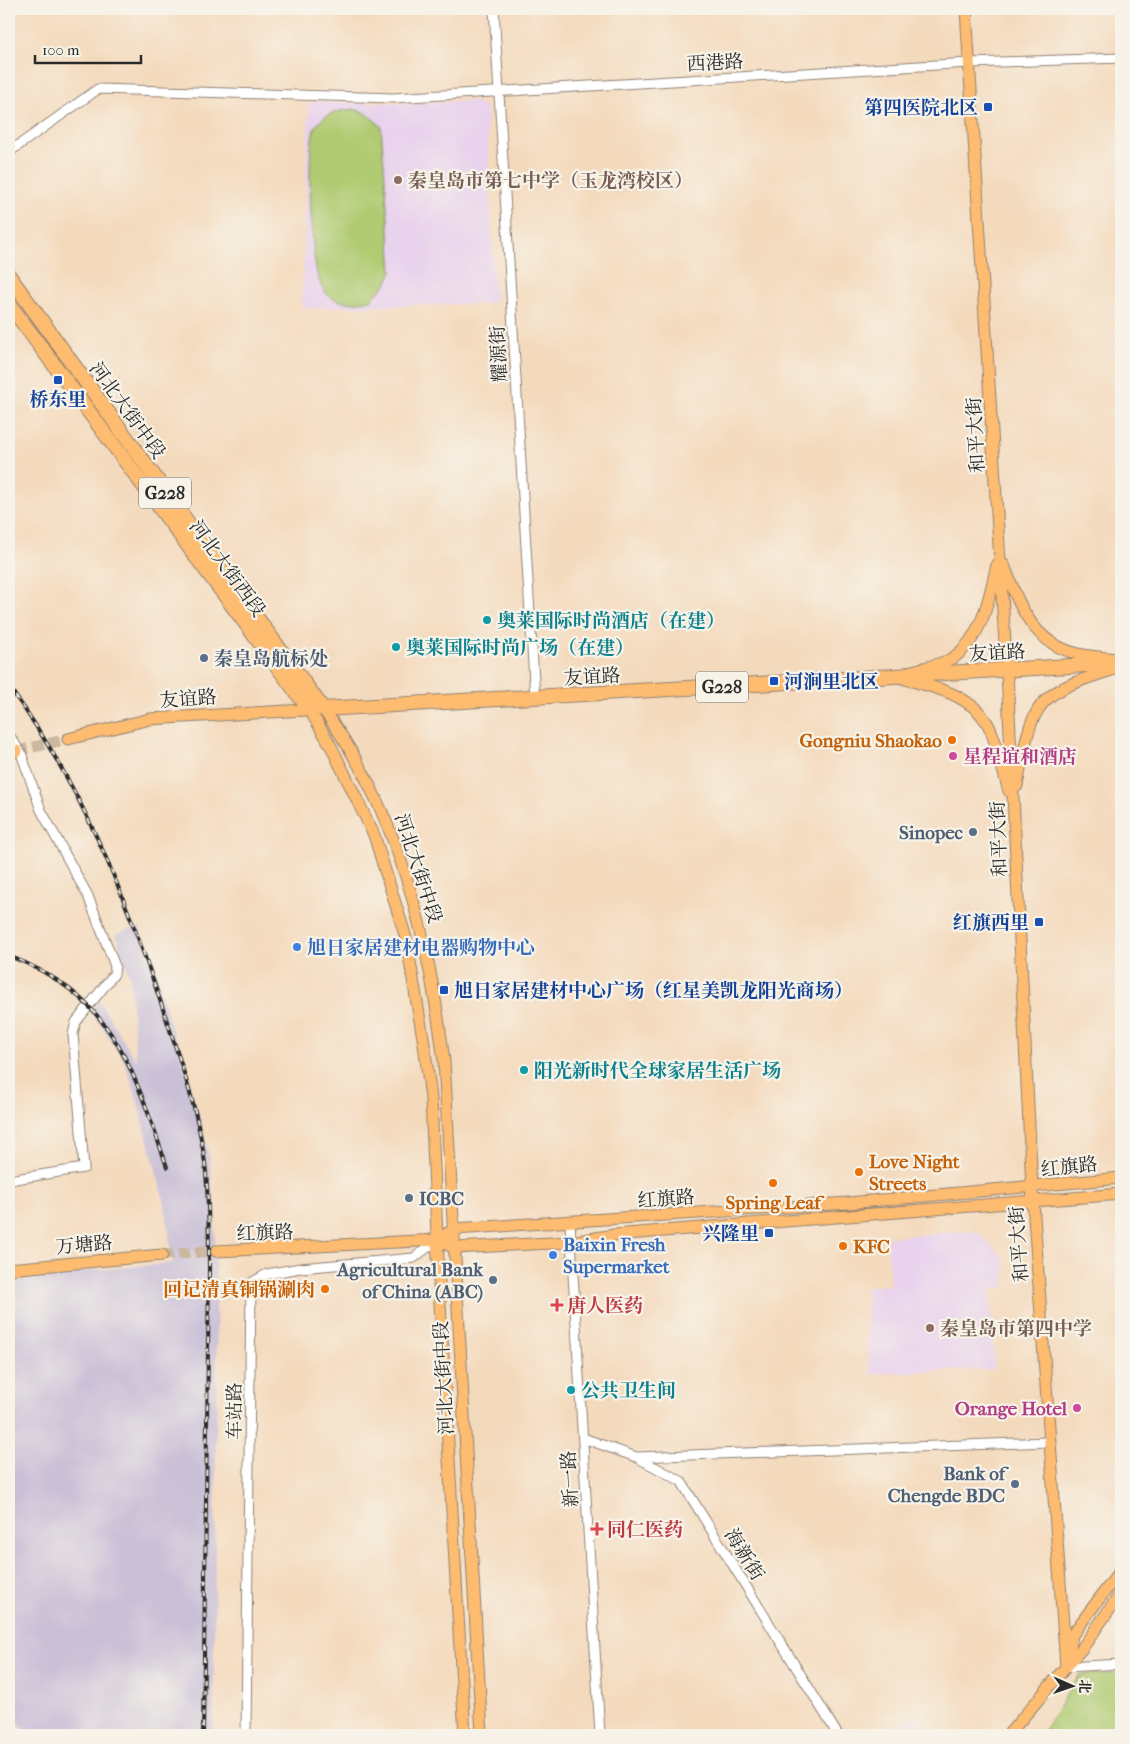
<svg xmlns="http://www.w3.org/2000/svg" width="1130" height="1744" viewBox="0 0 1130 1744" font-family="'IM FELL French Canon','Noto Serif SC',serif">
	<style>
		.built { fill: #e9d2ed }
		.industrial { fill: #c9bfd7 }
		.green { fill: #b0cb72; stroke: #6e7b4e }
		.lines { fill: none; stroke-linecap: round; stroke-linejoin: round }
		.major-tunnel { stroke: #ccb7a0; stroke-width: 11; stroke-dasharray: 11 5.5; stroke-linecap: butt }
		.minor-casing { stroke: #908274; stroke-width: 11 }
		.major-casing { stroke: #908274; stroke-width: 13 }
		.highway-casing { stroke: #908274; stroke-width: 16 }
		.minor { stroke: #fff; stroke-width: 9 }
		.major { stroke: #febc70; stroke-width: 11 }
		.highway { stroke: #febc70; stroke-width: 14 }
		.rail-casing { stroke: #2b2b2b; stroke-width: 4 }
		.rail { stroke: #f7f3e8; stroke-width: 2; stroke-dasharray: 5.5; stroke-linecap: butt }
		.transit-dot { fill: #1a4fb4; stroke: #f7f3e8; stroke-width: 2 }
		.education-dot { fill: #8d6e63; stroke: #f7f3e8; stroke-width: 2 }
		.culture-dot { fill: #0f9aa8; stroke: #f7f3e8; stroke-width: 2 }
		.service-dot { fill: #5c6f8a; stroke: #f7f3e8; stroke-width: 2 }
		.food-dot { fill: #e8710a; stroke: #f7f3e8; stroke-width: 2 }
		.hotel-dot { fill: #d1479c; stroke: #f7f3e8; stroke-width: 2 }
		.shop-dot { fill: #3f7fe0; stroke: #f7f3e8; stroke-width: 2 }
		.health-dot { fill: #e0444e; stroke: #f7f3e8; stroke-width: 2 }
		.labels { text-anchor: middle; stroke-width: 4.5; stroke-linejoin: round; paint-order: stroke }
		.shield { fill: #f7f3e8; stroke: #686764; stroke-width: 1 }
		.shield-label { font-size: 18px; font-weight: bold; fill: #2b2b2b }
		.street-label { font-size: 19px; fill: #2b2b2b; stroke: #f7f3e8 }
		.transit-label { font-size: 19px; font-weight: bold; fill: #164399; stroke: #f7f3e8; text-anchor: end }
		.education-label { font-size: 19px; font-weight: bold; fill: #785e54; stroke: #f7f3e8; text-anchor: start }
		.culture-label { font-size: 19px; font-weight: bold; fill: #0d838f; stroke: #f7f3e8; text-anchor: start }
		.service-label { font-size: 19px; font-weight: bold; fill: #4e5e75; stroke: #f7f3e8; text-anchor: end }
		.food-label { font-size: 19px; font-weight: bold; fill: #c56008; stroke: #f7f3e8; text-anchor: end }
		.hotel-label { font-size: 19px; font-weight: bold; fill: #b23c85; stroke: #f7f3e8; text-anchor: start }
		.shop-label { font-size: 19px; font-weight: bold; fill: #366cbe; stroke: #f7f3e8; text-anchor: start }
		.health-label { font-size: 19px; font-weight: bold; fill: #be3a42; stroke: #f7f3e8; text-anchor: start }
	</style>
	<rect width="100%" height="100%" fill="#f7f3e8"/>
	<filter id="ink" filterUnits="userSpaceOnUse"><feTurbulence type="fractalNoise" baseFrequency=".02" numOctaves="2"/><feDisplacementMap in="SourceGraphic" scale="10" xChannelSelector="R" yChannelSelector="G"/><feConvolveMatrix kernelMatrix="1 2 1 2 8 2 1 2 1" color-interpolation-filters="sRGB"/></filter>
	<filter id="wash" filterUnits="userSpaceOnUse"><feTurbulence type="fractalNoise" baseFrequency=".0096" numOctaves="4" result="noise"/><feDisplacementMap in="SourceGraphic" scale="20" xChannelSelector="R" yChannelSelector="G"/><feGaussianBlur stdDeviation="1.12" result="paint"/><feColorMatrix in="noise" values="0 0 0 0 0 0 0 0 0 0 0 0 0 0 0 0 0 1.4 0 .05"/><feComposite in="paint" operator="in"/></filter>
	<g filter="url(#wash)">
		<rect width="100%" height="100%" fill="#f4dabd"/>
		<!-- built -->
		<path class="built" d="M474 101 486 108 495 303 302 308 309 102 409 103Z
			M975 1231 1004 1258 1005 1287 990 1288 994 1369 869 1374 866 1287 890 1285 887 1237Z
			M910 1715 939 1735H880L902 1726Z"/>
		<!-- industrial -->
		<path class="industrial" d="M139 926 198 1110 210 1160 215 1237 217 1362 213 1735H28L9 1710V1278L173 1263 165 1204 137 1099 124 1060 91 1011 99 1001 136 1061 130 977 116 934Z"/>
		<!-- green -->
		<path class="green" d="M353 109 366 113 381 126 392 271 386 284 371 300C357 303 338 305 327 294 320 287 316 273 315 263 312 241 305 141 316 126 324 113 339 111 353 109Z
			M1121 1672V1735H1041L1079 1675Z"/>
	</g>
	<g filter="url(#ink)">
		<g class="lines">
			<!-- major-tunnel -->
			<path class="major-tunnel" d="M17 751 68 739
				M162 1255 216 1251"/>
			<!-- minor casing -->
			<g class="minor-casing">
				<path id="minor" d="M494 9 535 698
					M9 152 98 89 393 98 969 63 1121 58
					M9 735 21 753 41 810 88 896 115 966 114 974 76 1022 73 1034 84 1168 9 1180
					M570 1222 600 1735
					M583 1438 636 1457 681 1481 838 1735
					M636 1457 1048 1442
					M1066 1667 1121 1664
					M246 1735 251 1283 267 1274 300 1268 414 1258 437 1240"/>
			</g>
			<!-- major casing -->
			<g class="major-casing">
				<path id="major" d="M966 9 1008 692 1032 1188 1066 1667
					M1004 565C1018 602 1031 642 1075 653 1088 657 1103 657 1116 659
					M908 672C922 668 941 665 953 658 983 637 989 598 997 565
					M899 677C930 687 967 692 986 721 996 736 1003 773 1009 791
					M309 709 330 744 374 835 406 938 424 1044 431 1098 440 1304 465 1735
					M68 739 150 719 323 709C398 810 429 938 444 1061L482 1735
					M9 753 17 751
					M1017 786C1033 697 1035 694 1121 667
					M437 1240 455 1248 571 1242 614 1235 1121 1194
					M216 1251 437 1240 454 1229 849 1203 1121 1178
					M9 1269 162 1255
					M1069 1653 1072 1635 1121 1570
					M1008 1735 1083 1647 1121 1593"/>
			</g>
			<!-- highway casing -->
			<g class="highway-casing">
				<path id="highway" d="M9 276 323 709 1121 663
					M9 304 309 709"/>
			</g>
			<!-- minor -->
			<use href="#minor" class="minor"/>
			<!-- major -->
			<use href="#major" class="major"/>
			<!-- highway -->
			<use href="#highway" class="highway"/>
			<!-- rail casing -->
			<g class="rail-casing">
				<path id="rail" d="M9 687C81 784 124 893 162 1006 179 1058 198 1109 205 1163 209 1198 209 1234 209 1269L203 1735
					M9 956C114 996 133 1069 167 1167
					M9 1723 18 1735"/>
			</g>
			<!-- rail -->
			<use href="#rail" class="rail"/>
		</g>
	</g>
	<!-- markers -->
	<g class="transit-dot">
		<rect x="983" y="102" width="10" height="10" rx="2.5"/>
		<rect x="53" y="375" width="10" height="10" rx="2.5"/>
		<rect x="769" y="676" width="10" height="10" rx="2.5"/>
		<rect x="1034" y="917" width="10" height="10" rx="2.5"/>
		<rect x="439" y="985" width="10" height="10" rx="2.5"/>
		<rect x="764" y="1228" width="10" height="10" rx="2.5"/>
	</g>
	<g class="education-dot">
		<circle cx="398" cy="180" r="5"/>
		<circle cx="930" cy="1328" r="5"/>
	</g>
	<g class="culture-dot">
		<circle cx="487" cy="620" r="5"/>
		<circle cx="396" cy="647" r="5"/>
		<circle cx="524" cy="1070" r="5"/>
		<circle cx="571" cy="1390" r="5"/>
	</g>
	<g class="service-dot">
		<circle cx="204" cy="658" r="5"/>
		<circle cx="973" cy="832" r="5"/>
		<circle cx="409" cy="1198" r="5"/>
		<circle cx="493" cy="1280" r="5"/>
		<circle cx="1015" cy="1484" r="5"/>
	</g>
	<g class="food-dot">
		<circle cx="952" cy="740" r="5"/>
		<circle cx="859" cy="1172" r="5"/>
		<circle cx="773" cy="1183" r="5"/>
		<circle cx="843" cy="1246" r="5"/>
		<circle cx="325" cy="1289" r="5"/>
	</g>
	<g class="hotel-dot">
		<circle cx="953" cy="756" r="5"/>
		<circle cx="1077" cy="1408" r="5"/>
	</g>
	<g class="shop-dot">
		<circle cx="297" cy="947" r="5"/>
		<circle cx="553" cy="1255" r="5"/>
	</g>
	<g class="health-dot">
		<path d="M554.5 1297.5h5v5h5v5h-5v5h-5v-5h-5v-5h5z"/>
		<path d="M594.5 1521.5h5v5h5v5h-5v5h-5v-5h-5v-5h5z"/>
	</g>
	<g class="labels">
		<!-- shield labels -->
		<g class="shield">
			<rect x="139" y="477.5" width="52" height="31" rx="4"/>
			<rect x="696" y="671.5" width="52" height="31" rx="4"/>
		</g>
		<g class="shield-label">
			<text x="165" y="499">G228</text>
			<text x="722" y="693">G228</text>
		</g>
		<!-- street labels -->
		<g class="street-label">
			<text transform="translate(715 62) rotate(-3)" y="7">西港路</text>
			<text transform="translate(498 354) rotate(-93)" y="7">耀源街</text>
			<text transform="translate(128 410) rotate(54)" y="7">河北大街中段</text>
			<text transform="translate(975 435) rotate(-93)" y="7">和平大街</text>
			<text transform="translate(228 568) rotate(54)" y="7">河北大街西段</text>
			<text transform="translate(997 652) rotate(-3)" y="7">友谊路</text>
			<text transform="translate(592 676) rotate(-3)" y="7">友谊路</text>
			<text transform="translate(188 698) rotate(-4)" y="7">友谊路</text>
			<text transform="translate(998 839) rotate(-92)" y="7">和平大街</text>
			<text transform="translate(419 868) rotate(72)" y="7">河北大街中段</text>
			<text transform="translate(1069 1166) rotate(-6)" y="7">红旗路</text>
			<text transform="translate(666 1198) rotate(-4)" y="7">红旗路</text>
			<text transform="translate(265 1232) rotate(-2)" y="7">红旗路</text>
			<text transform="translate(84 1244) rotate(-5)" y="7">万塘路</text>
			<text transform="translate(1018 1244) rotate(-94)" y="7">和平大街</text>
			<text transform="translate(443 1378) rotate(-93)" y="7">河北大街中段</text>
			<text transform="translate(234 1411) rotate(-90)" y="7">车站路</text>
			<text transform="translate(569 1479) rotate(-93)" y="7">新一路</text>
			<text transform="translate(745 1554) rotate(58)" y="7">海新街</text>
		</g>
		<!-- transit labels -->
		<g class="transit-label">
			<text x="978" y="114">第四医院北区</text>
			<text x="58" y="406" text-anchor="middle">桥东里</text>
			<text x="784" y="688" text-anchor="start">河涧里北区</text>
			<text x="1029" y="929">红旗西里</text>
			<text x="454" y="997" text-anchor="start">旭日家居建材中心广场（红星美凯龙阳光商场）</text>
			<text x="759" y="1240">兴隆里</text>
		</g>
		<!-- education labels -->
		<g class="education-label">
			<text x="408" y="187">秦皇岛市第七中学（玉龙湾校区）</text>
			<text x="940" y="1335">秦皇岛市第四中学</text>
		</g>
		<!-- culture labels -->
		<g class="culture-label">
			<text x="497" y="627">奥莱国际时尚酒店（在建）</text>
			<text x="406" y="654">奥莱国际时尚广场（在建）</text>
			<text x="534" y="1077">阳光新时代全球家居生活广场</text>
			<text x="581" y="1397">公共卫生间</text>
		</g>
		<!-- service labels -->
		<g class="service-label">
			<text x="214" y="665" text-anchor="start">秦皇岛航标处</text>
			<text x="963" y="839">Sinopec</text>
			<text x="419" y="1205" text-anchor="start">ICBC</text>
			<text x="483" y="1276">Agricultural Bank<tspan x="483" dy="22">of China (ABC)</tspan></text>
			<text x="1005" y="1480">Bank of<tspan x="1005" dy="22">Chengde BDC</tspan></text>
		</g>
		<!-- food labels -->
		<g class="food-label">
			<text x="942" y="747">Gongniu Shaokao</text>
			<text x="869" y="1168" text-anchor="start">Love Night<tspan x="869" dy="22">Streets</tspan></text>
			<text x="773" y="1209" text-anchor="middle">Spring Leaf</text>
			<text x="853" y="1253" text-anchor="start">KFC</text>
			<text x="315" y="1296">回记清真铜锅涮肉</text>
		</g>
		<!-- hotel labels -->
		<g class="hotel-label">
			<text x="963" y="763">星程谊和酒店</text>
			<text x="1067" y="1415" text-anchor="end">Orange Hotel</text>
		</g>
		<!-- shop labels -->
		<g class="shop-label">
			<text x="307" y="954">旭日家居建材电器购物中心</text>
			<text x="563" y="1251">Baixin Fresh<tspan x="563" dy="22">Supermarket</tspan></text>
		</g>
		<!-- health labels -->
		<g class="health-label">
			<text x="567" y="1312">唐人医药</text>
			<text x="607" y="1536">同仁医药</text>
		</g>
	</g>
	<!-- margin -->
	<rect width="1130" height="1744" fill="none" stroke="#f7f3e8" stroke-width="30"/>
	<!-- north arrow -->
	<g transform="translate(1072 1686) rotate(92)" stroke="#f7f3e8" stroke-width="4" paint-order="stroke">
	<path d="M0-4L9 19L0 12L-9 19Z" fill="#2b2b2b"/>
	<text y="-8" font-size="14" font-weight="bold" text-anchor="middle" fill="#2b2b2b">北</text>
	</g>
	<!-- scale -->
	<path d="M35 55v8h106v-8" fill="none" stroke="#2b2b2b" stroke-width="2.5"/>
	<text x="42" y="55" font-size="15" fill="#2b2b2b" stroke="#f7f3e8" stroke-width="4" paint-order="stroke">100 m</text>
</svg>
